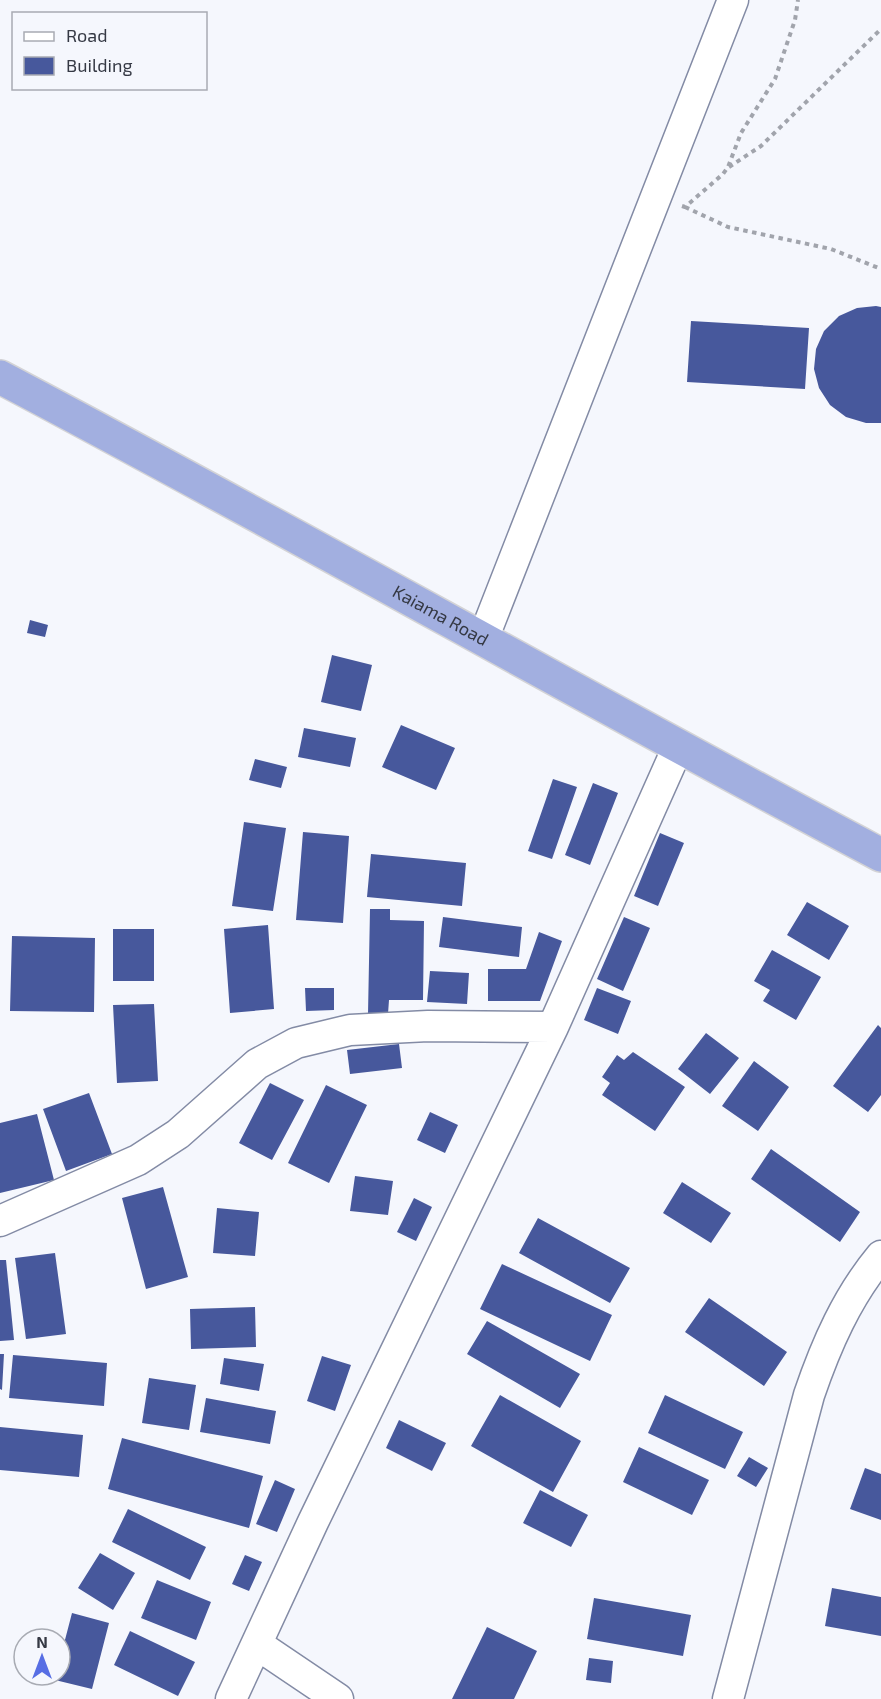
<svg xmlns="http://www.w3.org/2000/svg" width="881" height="1699" viewBox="0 0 881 1699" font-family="'Exo 2',sans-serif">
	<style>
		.building { fill: #47589c }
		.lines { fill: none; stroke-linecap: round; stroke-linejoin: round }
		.minor-casing { stroke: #838ba5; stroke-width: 33 }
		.trunk-casing { stroke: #d3d3d6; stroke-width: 36 }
		.path { stroke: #a1a4ac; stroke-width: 4; stroke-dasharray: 4.5 4.5; stroke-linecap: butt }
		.minor { stroke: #fff; stroke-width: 30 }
		.trunk { stroke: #a2afe0; stroke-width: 33 }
		.labels { text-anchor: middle; stroke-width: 6; stroke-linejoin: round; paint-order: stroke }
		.street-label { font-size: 18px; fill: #353944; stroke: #f5f7fd }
	</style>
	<rect width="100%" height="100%" fill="#f5f7fd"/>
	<!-- building -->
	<path class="building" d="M876 306 881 307V423H866L846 417 830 405 819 388 814 369 816 349 824 331 839 316 857 308Z
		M691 321 809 328 805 389 687 382Z
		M30 620 48 625 45 637 27 633Z
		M332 655 372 665 361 711 321 702Z
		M401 725 455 748 436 790 382 767Z
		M304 728 356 738 350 767 298 757Z
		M255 759 287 767 281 788 249 780Z
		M553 779 577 787 552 859 528 851Z
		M593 783 618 793 590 865 565 855Z
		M244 822 286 828 273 911 232 906Z
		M303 832 349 836 343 923 296 920Z
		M660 833 684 843 658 906 634 896Z
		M371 854 466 863 462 906 367 897Z
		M807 902 849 926 829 960 787 935Z
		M370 909H390V920L424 921 423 1000H389L388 1014H368Z
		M443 917 522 927 519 957 439 947Z
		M624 917 650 928 623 991 597 979Z
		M268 925 274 1009 230 1013 224 929Z
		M113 929H154V981H113Z
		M539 932 562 941 540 1001H488V969H526Z
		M12 936 95 938 94 1012 10 1011Z
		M772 950 821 977 796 1020 763 1001 770 990 754 981Z
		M430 971 469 973 467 1004 427 1002Z
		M305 988H334V1010L306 1011Z
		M597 988 631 1001 618 1034 584 1020Z
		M154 1004 158 1081 117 1083 113 1005Z
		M878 1025 881 1028V1095L868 1112 833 1086Z
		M706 1033 739 1058 710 1094 678 1069Z
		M399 1044 402 1068 350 1074 347 1050Z
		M633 1052 685 1087 655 1131 602 1095 610 1083 602 1077 617 1055 624 1060Z
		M754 1061 789 1087 758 1131 722 1106Z
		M270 1083 304 1100 272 1160 239 1143Z
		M326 1085 367 1105 329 1183 288 1163Z
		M89 1093 112 1154 66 1171 43 1109Z
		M430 1112 458 1125 445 1153 417 1140Z
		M37 1114 54 1180 0 1193V1123Z
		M771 1149 860 1212 840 1242 751 1179Z
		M355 1176 393 1181 388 1215 350 1211Z
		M682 1182 731 1213 711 1243 663 1213Z
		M163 1187 188 1277 146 1289 122 1198Z
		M414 1198 432 1207 416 1241 397 1232Z
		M217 1208 259 1212 255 1256 213 1253Z
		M538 1218 630 1268 610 1303 519 1253Z
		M55 1253 66 1334 26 1339 15 1258Z
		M0 1260H6L14 1340 0 1341Z
		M502 1264 612 1315 590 1361 480 1309Z
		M709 1298 787 1352 764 1386 685 1332Z
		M255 1307 256 1347 191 1349 190 1309Z
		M487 1321 580 1374 560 1408 467 1354Z
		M0 1354H4L2 1390 0 1389Z
		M13 1355 107 1363 104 1406 9 1398Z
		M322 1356 351 1365 335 1411 307 1401Z
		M224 1358 264 1364 259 1391 220 1384Z
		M149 1378 196 1385 189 1430 142 1423Z
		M500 1395 581 1441 553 1492 471 1446Z
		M665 1395 743 1432 725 1469 648 1433Z
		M206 1398 276 1411 270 1444 200 1432Z
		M399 1420 446 1443 432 1471 386 1448Z
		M0 1427 83 1435 79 1477 0 1470Z
		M122 1438 263 1476 249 1528 108 1489Z
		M639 1447 709 1480 692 1515 623 1482Z
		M749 1457 768 1468 756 1487 737 1476Z
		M865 1468 881 1474V1520L850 1509Z
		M275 1480 295 1489 277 1532 256 1524Z
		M540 1490 588 1515 571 1547 523 1523Z
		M128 1509 206 1547 190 1580 112 1542Z
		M100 1553 135 1573 113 1610 78 1588Z
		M245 1555 262 1562 249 1591 232 1584Z
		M157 1580 211 1602 196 1640 141 1618Z
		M832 1588 881 1597V1636L825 1626Z
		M594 1598 691 1615 683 1656 587 1639Z
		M72 1613 109 1623 92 1689 55 1680 56 1675H60V1659Z
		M487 1627 537 1651 514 1699H452Z
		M130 1631 195 1662 178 1696 114 1665Z
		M589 1658 613 1661 611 1683 586 1680Z"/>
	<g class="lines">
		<!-- minor casing -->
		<g class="minor-casing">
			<path id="minor" d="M483 639 733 0
				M0 1221 138 1160 178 1134 257 1064 296 1043 350 1030 428 1026 553 1027
				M258 1645 338 1699
				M231 1699 313 1522 553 1027 678 747
				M728 1699 809 1395C826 1345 847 1297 881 1256"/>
		</g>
		<!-- trunk casing -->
		<g class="trunk-casing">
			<g id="trunk">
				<path id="s1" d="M0 377C296 533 586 699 881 855"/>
			</g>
		</g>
		<!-- path -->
		<path class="path" d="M729 167 761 146 881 29
			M682 206 685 207 723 174 728 167 741 133 775 79 795 20 798 0
			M685 207 728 227 831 249 881 269"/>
		<!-- minor -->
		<use href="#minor" class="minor"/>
		<!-- trunk -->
		<use href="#trunk" class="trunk"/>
	</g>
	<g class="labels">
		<!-- street labels -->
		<g class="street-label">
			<text dy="6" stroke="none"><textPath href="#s1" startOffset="501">Kaiama Road</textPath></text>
		</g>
	</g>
	<!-- legend -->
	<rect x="12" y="12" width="195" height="78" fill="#f5f7fd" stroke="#a8abb3" stroke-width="1.5"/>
	<rect x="24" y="32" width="30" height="9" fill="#ffffff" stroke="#a8abb3" stroke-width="1.5"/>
	<text x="66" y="42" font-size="18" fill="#353944">Road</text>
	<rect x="24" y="57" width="30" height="18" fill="#47589c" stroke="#a8abb3" stroke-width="1.5"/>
	<text x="66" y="72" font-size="18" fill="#353944">Building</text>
	<!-- north arrow -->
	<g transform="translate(42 1657)"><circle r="28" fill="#f5f7fd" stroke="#a8abb3" stroke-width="1.5"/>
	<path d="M0-4.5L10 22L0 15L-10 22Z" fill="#576ee4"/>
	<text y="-9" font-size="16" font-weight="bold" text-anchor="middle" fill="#353944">N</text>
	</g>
</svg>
